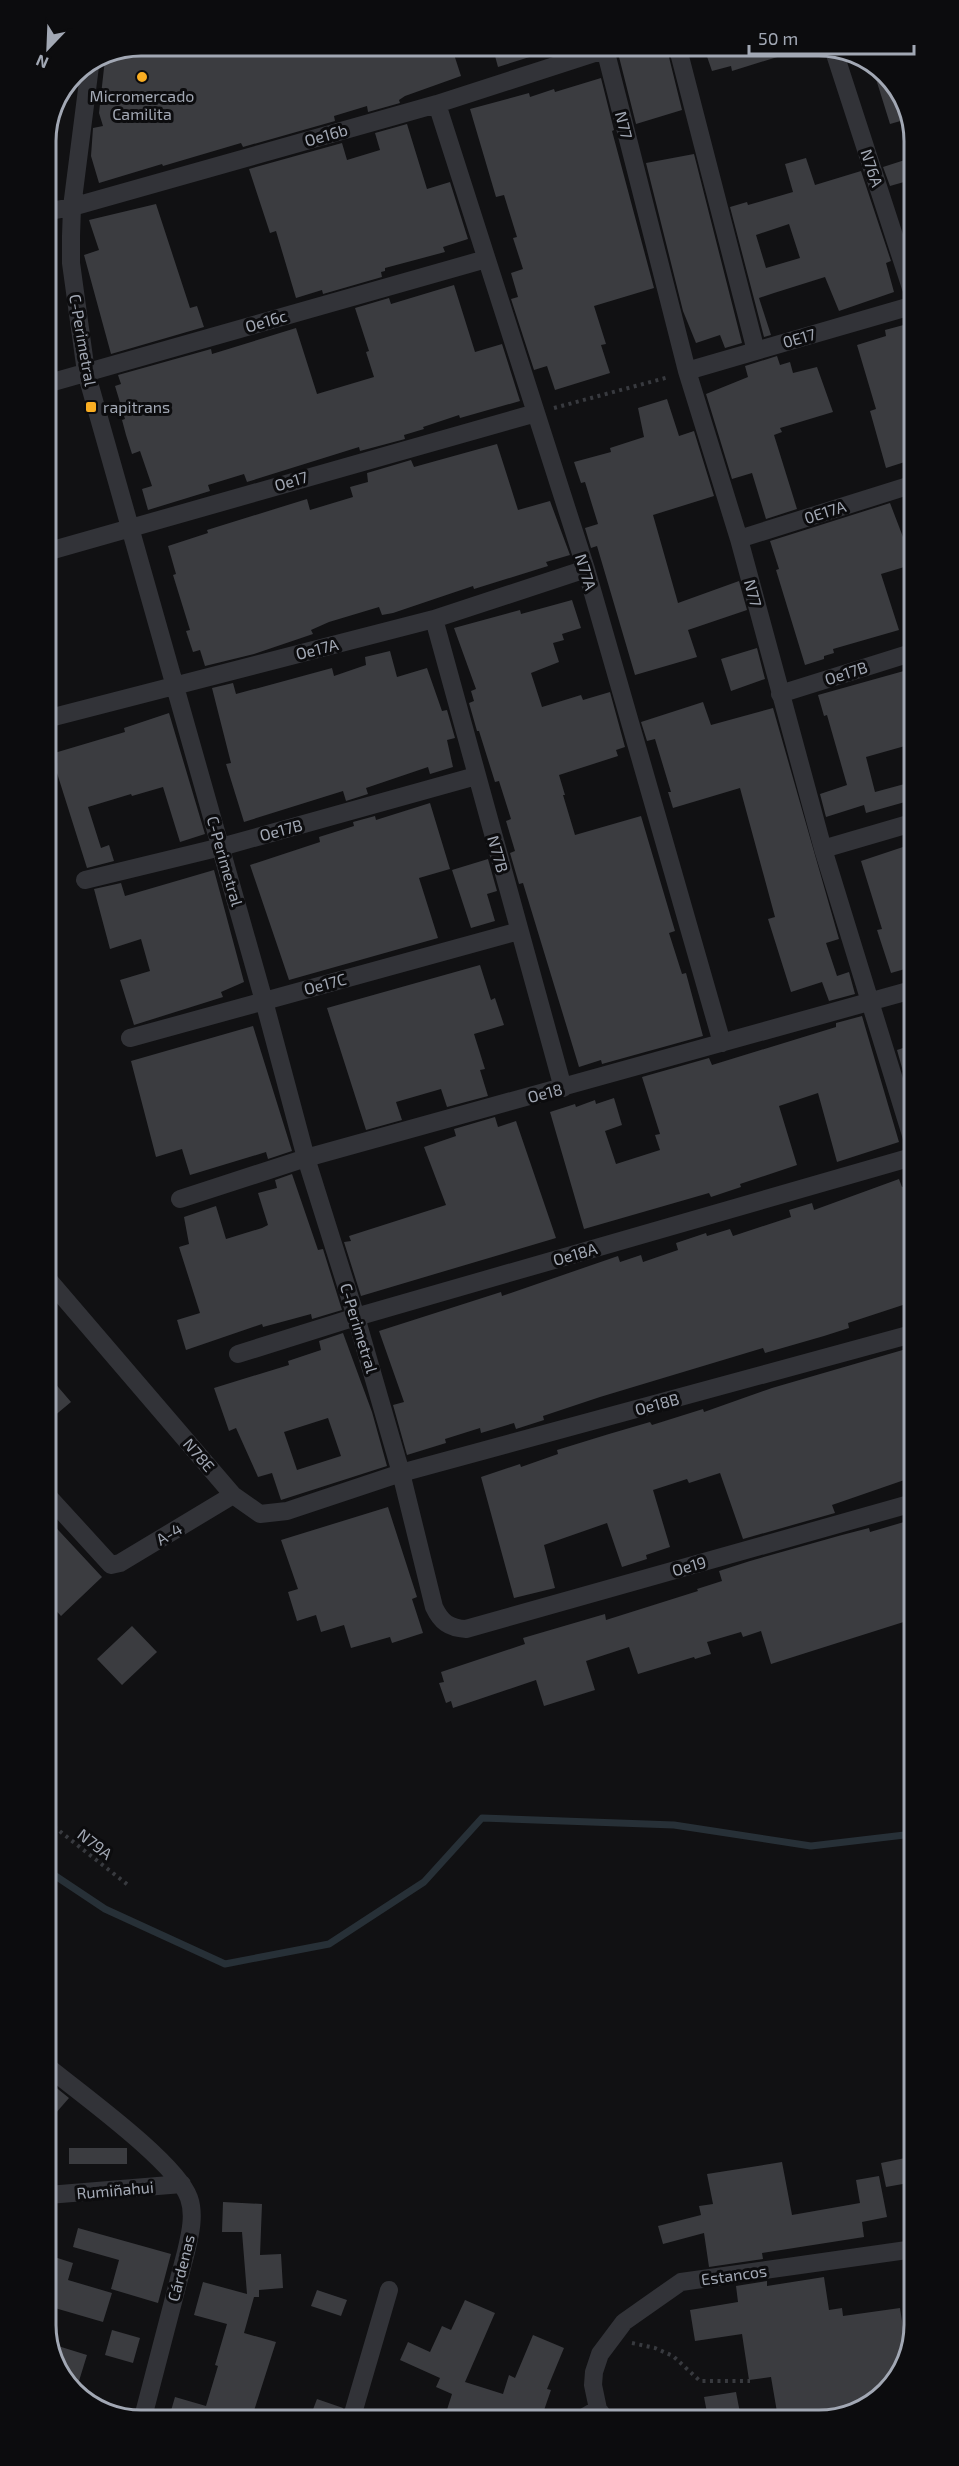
<svg xmlns="http://www.w3.org/2000/svg" width="959" height="2466" viewBox="0 0 959 2466" font-family="'Exo 2',sans-serif">
	<style>
		.lines { fill: none; stroke-linecap: round; stroke-linejoin: round }
		.stream { stroke: #273037; stroke-width: 7 }
		.building { fill: #3b3c40; fill-rule: evenodd }
		.path { stroke: #383a3f; stroke-width: 4; stroke-dasharray: 3 4.5; stroke-linecap: butt }
		.street { stroke: #323338; stroke-width: 18 }
		.poi-dot { fill: #f9ad22; stroke: #0c0c0e; stroke-width: 2 }
		.labels { text-anchor: middle; stroke-width: 6; stroke-linejoin: round; paint-order: stroke }
		.poi-label { font-size: 16px; fill: #a2a8b4; stroke: #0c0c0e }
		.street-label { font-size: 16px; fill: #a2a8b4; stroke: #0c0c0e }
		.rim { fill: none; stroke: #a2a8b4; stroke-width: 3 }
	</style>
	<rect width="100%" height="100%" fill="#111113"/>
	<g class="lines">
		<!-- stream -->
		<path class="stream" d="M48 1871 105 1909 225 1964 329 1944 424 1882 482 1818 674 1825 811 1846 913 1834"/>
	</g>
	<!-- building -->
	<path class="building" d="M155 45H451L461 76 405 96 399 100 400 103 368 112 367 106 334 116 335 121 243 147 241 143 163 166 162 164 99 183 91 156 93 128 103 126 99 113 105 59Z
		M492 45H554L555 49 498 67Z
		M616 45H666L682 110 636 124Z
		M703 45H800V50L732 71 731 66 712 71Z
		M877 65 911 115V118L890 124 872 66Z
		M601 78 614 130 612 131 654 288 594 306 606 344 601 345 610 373 555 390 547 366 534 370 511 299 518 297 511 273 523 269 513 238 517 237 504 195 496 197 470 109 529 93 530 97 554 89 555 92Z
		M407 124 427 189 450 182 468 239 443 247 445 252 385 268V271L381 272 382 277 323 294 322 290 296 298 276 231 270 233 249 169 342 143 347 160 380 150 375 133Z
		M694 154 742 343 725 348 720 335 696 343 683 311 646 163Z
		M806 158 815 185 861 171 891 261 886 263 894 292 839 311 825 277 774 293 759 298 771 335 764 337 730 207 747 202 748 205 793 192 785 164ZM789 224 800 258 766 268 756 235Z
		M911 158V180L890 186 883 167Z
		M156 204 190 308 197 306 204 327 111 354 84 255 99 250 89 220Z
		M454 285 475 352 502 344 520 401 460 418 459 415 423 427 424 429 404 435 405 439 360 451 359 447 247 482 244 474 208 485 210 491 148 510 142 489 152 486 140 451 132 454 126 435 122 420 125 419 115 386 121 384 118 375 211 349 212 354 296 328 317 394 374 377 366 352 369 351 355 308 389 298 391 304Z
		M911 323V460L886 468 870 411 876 409 857 345 886 336 885 330Z
		M777 356 780 365 790 362 793 373 817 367 833 412 780 428 782 432 774 435 797 509 766 519 752 473 732 479 706 394 748 377 745 366Z
		M667 399 679 436 694 431 714 496 653 515 678 603 739 581 747 610 688 630 697 657 635 675 597 546 591 548 585 528 598 524 585 482 581 483 574 462 611 452 610 448 644 437 638 408Z
		M497 444 518 510 550 501 570 555 546 562 548 566 474 589 473 586 393 613 382 615 379 607 329 622 311 630 313 634 254 654 205 666 200 650 193 652 186 631 190 630 173 575 176 574 168 546 208 533 207 530 307 499 310 510 353 497 350 487 368 482 367 473 411 460 414 467Z
		M890 503 911 558V565L881 574 899 630 833 649 834 653 824 656V659L805 665 776 570 779 569 770 541Z
		M572 600 581 628 562 634 564 640 553 643 559 662 531 673 542 707 581 695 583 700 610 692 625 747 616 750 618 756 559 775 565 795H563L575 835 641 816 675 931 669 933 682 974 686 973 703 1036 602 1064 601 1060 579 1067 523 883 519 884 510 853 515 851 506 821 511 819 499 781 495 782 479 731H477L469 703 474 701 471 691 476 689 454 628 520 610 521 614Z
		M757 648 765 679 731 691 721 659Z
		M390 651 397 677 427 668 442 711 447 710 455 738 447 740 453 767 430 774 428 767 366 788 368 794 346 801 343 791 244 822 226 764 231 763 212 688 233 683 236 694 332 668 334 676 366 665 365 657Z
		M911 669 912 744 866 757 875 792 912 782V800L866 813 864 805 826 817 820 794 847 785 827 715 824 716 818 695Z
		M703 702 711 725 773 708 839 939 826 943 837 976 849 972 855 994 829 1001 822 982 791 992 768 919 775 917 740 788 673 808 668 792H671L655 739 647 741 641 722Z
		M169 713 205 834 180 842 163 787 132 796 131 794 88 807 101 848 109 845 114 861 87 868 51 754 125 732 124 728Z
		M430 803 450 869 419 878 438 938 289 980 250 865 320 842 319 837 354 826 353 822 375 816 376 820Z
		M912 844V967L891 973 877 930 882 929 861 861Z
		M488 859 497 891 487 894 495 921 471 928 452 870Z
		M214 870 244 982 221 992 223 997 134 1025 120 980 150 971 141 939 110 949 94 889 121 883 125 896Z
		M480 965 491 1000 495 998 504 1025 474 1034 485 1069 480 1070 488 1096 447 1107 441 1089 396 1102 402 1120 366 1130 327 1008Z
		M862 1016 899 1142 837 1162 818 1093 779 1106 797 1165 740 1184 741 1187 711 1197 709 1193 584 1229 550 1112 575 1104 576 1107 595 1100 596 1104 614 1098 622 1125 605 1131 616 1164 660 1150 655 1135 660 1134 642 1077 709 1058 712 1065 836 1027V1023Z
		M253 1026 292 1151 268 1159 266 1152 190 1175 182 1149 156 1157 131 1061Z
		M912 1045V1072L904 1075 897 1050Z
		M495 1117 498 1127 516 1121 556 1238 361 1296 344 1242 351 1241 349 1236 446 1205 424 1147 456 1136 454 1129Z
		M292 1174 318 1250 323 1249 342 1310 312 1319 311 1314 263 1327 262 1324 186 1350 177 1320 200 1313 179 1247 189 1244 184 1217 216 1206 226 1239 262 1228 268 1225 258 1193 277 1188 275 1180Z
		M899 1179 902 1187 912 1184V1302L848 1323 849 1328 824 1336 765 1353 763 1348 600 1397 543 1416 544 1420 516 1429 514 1423 481 1433 480 1428 445 1439 446 1443 407 1455 393 1405 404 1402 379 1331 501 1292 502 1296 618 1256 620 1262 641 1255 643 1262 678 1250 676 1243 706 1233 707 1236 730 1229 733 1236 791 1217 789 1210 812 1203 814 1210Z
		M343 1333 372 1412 387 1466 281 1500 272 1473 258 1477 236 1428 229 1431 214 1388 289 1365 288 1361 321 1350 319 1341ZM328 1418 341 1456 297 1470 284 1432Z
		M913 1347V1387L903 1390 913 1419V1477L832 1505 835 1513 743 1539 720 1473 689 1483 687 1479 653 1490 670 1547 646 1555 647 1559 622 1567 607 1523 544 1545 555 1588 514 1598 481 1477 520 1464 521 1467 558 1454 557 1450 609 1434 650 1422 652 1425 703 1409 704 1412 772 1388Z
		M47 1374 71 1402 47 1422Z
		M388 1507 417 1597 412 1599 423 1633 392 1643 390 1637 351 1648 344 1625 321 1632 316 1615 297 1621 288 1592 298 1589 281 1540Z
		M47 1518 102 1577 61 1616 47 1601Z
		M904 1522 906 1529 913 1527V1619L771 1664 761 1631 743 1637 741 1632 707 1642 711 1654 695 1659 694 1657 638 1674 629 1647 586 1661 595 1690 544 1706 536 1680 453 1708 451 1701 446 1703 439 1683 444 1682 441 1672 525 1644 523 1638 605 1614 606 1620 698 1591 697 1589 722 1581 719 1571 750 1561 842 1535 869 1528 870 1532Z
		M132 1626 157 1652 122 1685 97 1659Z
		M48 2081 69 2098 48 2122Z
		M69 2148H127V2164H69Z
		M910 2157 914 2182 886 2187 881 2163Z
		M782 2162 792 2215 860 2203 856 2180 879 2176 887 2217 862 2222 864 2237 762 2253 763 2259 709 2267 704 2233 663 2244 658 2226 701 2215 699 2206 713 2204 707 2174Z
		M223 2202 262 2204 260 2255 281 2254 283 2288 259 2290V2297H254L244 2333 276 2342 251 2420 168 2421 175 2397 206 2406 218 2366 215 2365 227 2324 194 2315 203 2282 247 2294 242 2232H222Z
		M78 2228 171 2254 158 2303 111 2289 119 2260 73 2247Z
		M48 2255 73 2263 68 2280 112 2293 103 2322 48 2306Z
		M824 2277 829 2310 842 2308 843 2316 900 2308 904 2334 912 2333 895 2383 844 2418H778L771 2377 749 2380 742 2334 695 2341 690 2310 738 2302 736 2286 767 2281V2286Z
		M317 2290 347 2300 341 2316 311 2306Z
		M465 2300 495 2313 465 2382 503 2394 509 2375 515 2378 533 2335 564 2348 547 2389 551 2390 541 2419H525L510 2414 508 2419H444L452 2394 436 2387 440 2378 400 2360 408 2342 430 2352 442 2326 451 2330Z
		M112 2330 140 2338 133 2363 105 2355Z
		M58 2346 87 2355 75 2394 54 2359Z
		M736 2392 740 2413 708 2418 704 2397Z
		M317 2399 343 2408 340 2420H309Z"/>
	<g class="lines">
		<!-- path -->
		<path class="path" d="M554 408 669 377
			M48 1822 128 1885
			M632 2343 655 2348 673 2356 700 2381H750"/>
		<!-- street -->
		<path class="street" d="M604 45 687 371 739 539 823 849 912 1138
			M677 45 756 351
			M833 48 911 288
			M90 66 72 207 71 236V263L86 372 264 1001 306 1158 356 1317 401 1473 434 1607C441 1622 449 1628 466 1629L913 1503
			M437 104 586 569 722 1043
			M45 212 72 207 437 104 604 50
			M687 371 911 306
			M46 384 486 259
			M739 539 911 485
			M46 552 536 413
			M434 619 563 1088
			M780 694 911 653
			M46 719 434 619 586 569
			M823 849 912 823
			M85 880 221 847 476 776
			M130 1038 519 931
			M180 1199 306 1158 912 990
			M47 1278 233 1495 260 1514 287 1511 401 1473 912 1334
			M238 1354 356 1317 912 1157
			M47 1495 111 1565 120 1563 233 1495
			M48 2067C80 2093 177 2163 189 2198 195 2215 190 2235 186 2252L142 2421
			M48 2195 182 2184
			M581 2419 598 2409
			M605 2419 598 2409 593 2385 594 2372 600 2354 624 2322 681 2282 914 2249
			M351 2420 389 2290"/>
	</g>
	<!-- markers -->
	<g class="poi-dot">
		<circle cx="142" cy="77" r="6"/>
		<rect x="85" y="401" width="12" height="12" rx="3"/>
	</g>
	<g class="labels">
		<!-- poi labels -->
		<g class="poi-label">
			<text x="142" y="102">Micromercado<tspan x="142" dy="18">Camilita</tspan></text>
			<text x="103" y="413" text-anchor="start">rapitrans</text>
		</g>
		<!-- street labels -->
		<g class="street-label">
			<text transform="translate(624 125) rotate(76)" y="6">N77</text>
			<text transform="translate(326 135) rotate(-16)" y="6">Oe16b</text>
			<text transform="translate(872 168) rotate(72)" y="6">N76A</text>
			<text transform="translate(266 321) rotate(-16)" y="6">Oe16c</text>
			<text transform="translate(799 338) rotate(-16)" y="6">0E17</text>
			<text transform="translate(83 340) rotate(80)" y="6">C-Perimetral</text>
			<text transform="translate(291 481) rotate(-16)" y="6">Oe17</text>
			<text transform="translate(825 512) rotate(-18)" y="6">0E17A</text>
			<text transform="translate(586 572) rotate(73)" y="6">N77A</text>
			<text transform="translate(753 593) rotate(75)" y="6">N77</text>
			<text transform="translate(317 649) rotate(-14)" y="6">Oe17A</text>
			<text transform="translate(846 673) rotate(-18)" y="6">Oe17B</text>
			<text transform="translate(281 830) rotate(-15)" y="6">Oe17B</text>
			<text transform="translate(498 854) rotate(74)" y="6">N77B</text>
			<text transform="translate(225 861) rotate(74)" y="6">C-Perimetral</text>
			<text transform="translate(325 984) rotate(-15)" y="6">Oe17C</text>
			<text transform="translate(545 1093) rotate(-15)" y="6">Oe18</text>
			<text transform="translate(575 1254) rotate(-16)" y="6">Oe18A</text>
			<text transform="translate(359 1328) rotate(73)" y="6">C-Perimetral</text>
			<text transform="translate(657 1404) rotate(-15)" y="6">Oe18B</text>
			<text transform="translate(199 1455) rotate(49)" y="6">N78E</text>
			<text transform="translate(169 1534) rotate(-31)" y="6">A-4</text>
			<text transform="translate(689 1566) rotate(-16)" y="6">Oe19</text>
			<text transform="translate(95 1844) rotate(38)" y="6">N79A</text>
			<text transform="translate(115 2190) rotate(-5)" y="6">Rumiñahui</text>
			<text transform="translate(181 2268) rotate(-76)" y="6">Cárdenas</text>
			<text transform="translate(734 2275) rotate(-8)" y="6">Estancos</text>
		</g>
	</g>
	<!-- crop -->
	<path d="M0 0H959V2466H0ZM141 56H819A85 85 0 0 1 904 141V2325A85 85 0 0 1 819 2410H141A85 85 0 0 1 56 2325V141A85 85 0 0 1 141 56Z" fill="#0c0c0e" fill-rule="evenodd"/>
	<path class="rim" d="M141 56H819A85 85 0 0 1 904 141V2325A85 85 0 0 1 819 2410H141A85 85 0 0 1 56 2325V141A85 85 0 0 1 141 56Z"/>
	<!-- north arrow -->
	<g transform="translate(48 48) rotate(203)" stroke="#0c0c0e" stroke-width="4.5" paint-order="stroke">
	<path d="M0-4.5L10 22L0 15L-10 22Z" fill="#a2a8b4"/>
	<text y="-9" font-size="16" font-weight="bold" text-anchor="middle" fill="#a2a8b4">N</text>
	</g>
	<!-- scale -->
	<path d="M749 45v9h165v-9" fill="none" stroke="#a2a8b4" stroke-width="3"/>
	<text x="758" y="45" font-size="18" fill="#a2a8b4" stroke="#0c0c0e" stroke-width="4.5" paint-order="stroke">50 m</text>
</svg>
